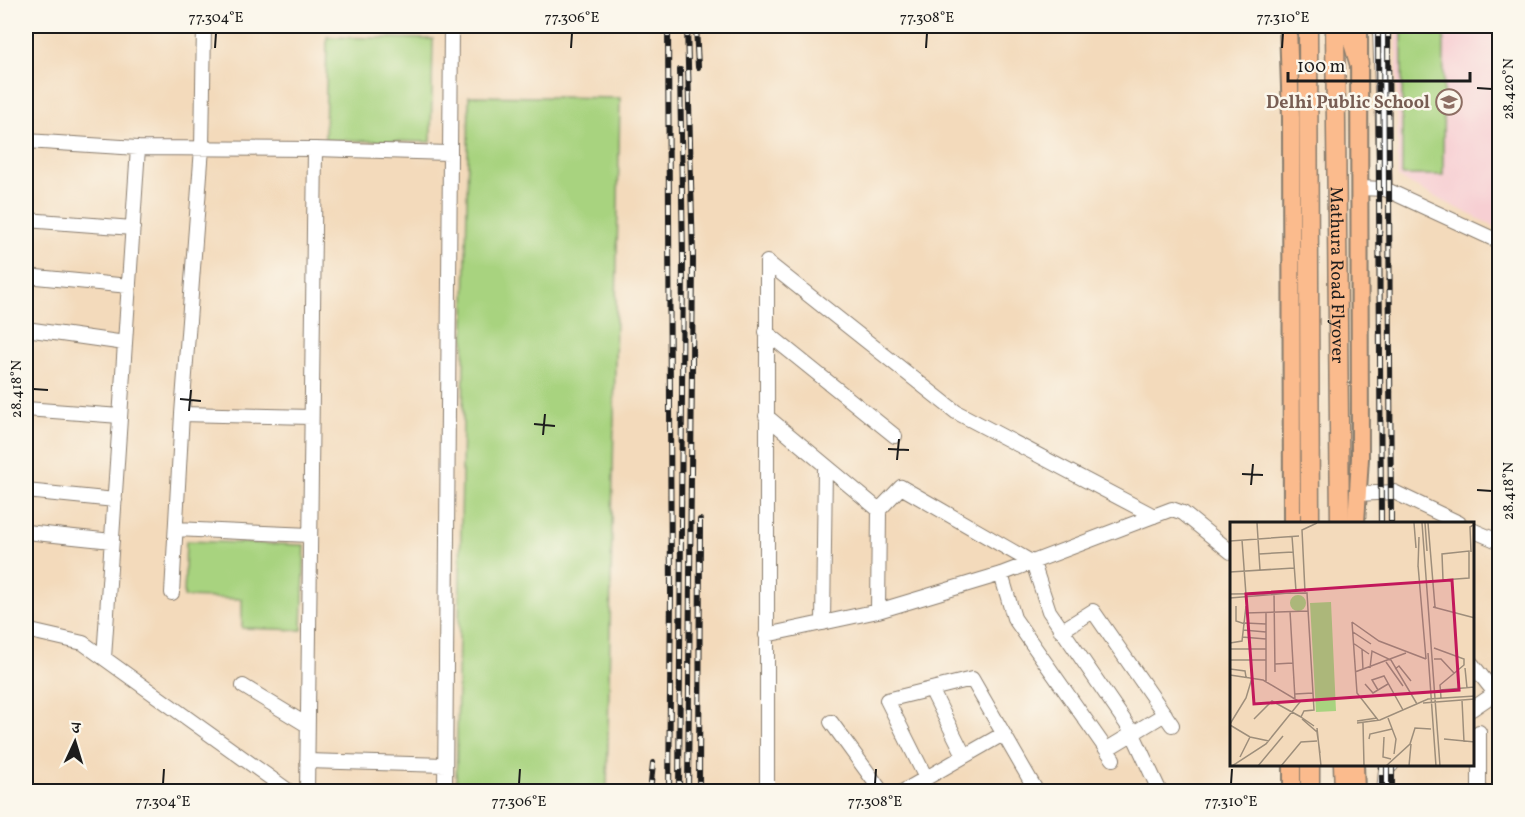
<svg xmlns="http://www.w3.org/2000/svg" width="1525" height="817" viewBox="0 0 1525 817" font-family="Vollkorn,'Noto Serif Devanagari',serif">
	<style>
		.built { fill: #f7cfd3 }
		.green { fill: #a8d37f; stroke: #62784e; stroke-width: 1.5 }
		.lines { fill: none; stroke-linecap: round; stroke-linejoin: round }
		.minor-casing { stroke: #887b6c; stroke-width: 16 }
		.major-casing { stroke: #887b6c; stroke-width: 20 }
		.highway-casing { stroke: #887b6c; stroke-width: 21 }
		.minor { stroke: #fff; stroke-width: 14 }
		.major { stroke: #fbbb8d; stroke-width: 16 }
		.highway { stroke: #fbbb8d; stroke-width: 18 }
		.rail-casing { stroke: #1c1c1c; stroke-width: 6 }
		.rail { stroke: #fbf7ec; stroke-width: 4; stroke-dasharray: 11; stroke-linecap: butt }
		.ticks { fill: none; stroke: #1c1c1c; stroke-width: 2 }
		.labels { text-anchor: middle; stroke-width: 5; stroke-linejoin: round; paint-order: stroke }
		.education-label { font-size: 18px; font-weight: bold; fill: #785e54; stroke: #fbf7ec; text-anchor: end }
		.street-label { font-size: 18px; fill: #1c1c1c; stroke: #fbf7ec }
		.inset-road { fill: none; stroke: #9d8e7b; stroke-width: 1.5 }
		.view { fill: #c2185b; fill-opacity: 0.15; stroke: #c2185b; stroke-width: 3 }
		.inset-edge { fill: none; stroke: #1c1c1c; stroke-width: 3 }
		.neatline { fill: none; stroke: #1c1c1c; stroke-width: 2 }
		.ticks-label { font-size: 15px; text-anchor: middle; fill: #1c1c1c }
	</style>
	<rect width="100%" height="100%" fill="#fbf7ec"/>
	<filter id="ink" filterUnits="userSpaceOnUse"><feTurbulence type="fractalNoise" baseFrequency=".0167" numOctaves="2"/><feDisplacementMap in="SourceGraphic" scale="12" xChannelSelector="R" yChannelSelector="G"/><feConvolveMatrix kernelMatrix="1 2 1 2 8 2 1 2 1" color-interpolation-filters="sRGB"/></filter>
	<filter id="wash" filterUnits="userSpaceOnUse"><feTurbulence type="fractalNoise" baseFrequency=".008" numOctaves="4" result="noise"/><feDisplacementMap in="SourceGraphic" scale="24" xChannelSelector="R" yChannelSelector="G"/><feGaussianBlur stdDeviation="1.35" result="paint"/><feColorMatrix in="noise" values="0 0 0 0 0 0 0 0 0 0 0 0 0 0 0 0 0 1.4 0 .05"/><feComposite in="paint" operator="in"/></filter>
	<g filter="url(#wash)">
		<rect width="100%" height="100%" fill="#f3dabb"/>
		<!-- built -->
		<path class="built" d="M1397 26H1499V229L1398 178Z"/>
		<!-- green -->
		<path class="green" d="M1402 26H1444L1443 175H1402Z
			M327 37 433 39 431 142 325 140Z
			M469 96 620 98 607 791H456Z
			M186 541 305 545 302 630 242 628V599L184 597Z"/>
	</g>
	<g filter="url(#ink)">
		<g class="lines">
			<!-- minor casing -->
			<g class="minor-casing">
				<path id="minor" d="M1380 26 1385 189
					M26 141 138 148 315 149 449 153
					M1360 188 1385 189 1500 242
					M26 220 133 228
					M767 262 956 412 1154 516
					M26 276 129 286
					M26 329 125 343
					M766 332 895 436
					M26 409 120 416
					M182 414 311 417
					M766 416 879 510
					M26 491 115 500
					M1358 494 1394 492 1459 523
					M176 529 310 535
					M1472 530 1500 542
					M26 532 112 541
					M1001 574 1014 618 1113 759
					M172 593 182 414 202 148 204 26
					M878 611 879 510 901 487 1033 563 1049 611 1132 732 1160 792
					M823 623 825 466
					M26 630 83 643 290 792
					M1061 631 1093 611 1172 725
					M766 635 878 611 1001 574 1172 509 1183 513 1231 552
					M104 658 138 148
					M1472 664 1495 693
					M243 686 307 725
					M931 689 964 755
					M1472 709 1500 690
					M831 722 882 792
					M1107 749 1165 714
					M307 761 445 765
					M926 778 887 700 972 679 1037 792
					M307 792 315 149
					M445 792 451 26
					M767 792V262
					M902 792 1003 734
					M1384 792 1386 770 1392 764
					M1479 792V732"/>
			</g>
			<!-- major casing -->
			<g class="major-casing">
				<path id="major" d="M1288 26 1291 118 1292 523
					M1356 523 1360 458 1359 26
					M1355 764 1356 792
					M1292 792V764"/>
			</g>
			<!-- highway casing -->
			<g class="highway-casing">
				<g id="highway">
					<path d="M1308 26 1310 523"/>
					<path id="s1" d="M1335 26 1340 523"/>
					<path d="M1348 26 1359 63"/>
					<path d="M1343 764 1344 792"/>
					<path d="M1310 792V764"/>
				</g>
			</g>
			<!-- minor -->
			<use href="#minor" class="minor"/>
			<!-- major -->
			<use href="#major" class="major"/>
			<!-- highway -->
			<use href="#highway" class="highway"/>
			<!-- rail casing -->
			<g class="rail-casing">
				<path id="rail" d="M668 26 671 594 669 792
					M687 26 693 259 688 792
					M696 26 698 67
					M1378 26 1381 523
					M1388 26 1391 523
					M1382 764V792
					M1392 764V792
					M650 792 653 763
					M679 792 683 259 680 70
					M699 792 700 520"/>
			</g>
			<!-- rail -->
			<use href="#rail" class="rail"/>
		</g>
	</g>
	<!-- ticks -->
	<path class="ticks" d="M215 48 216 33M571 48 572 33M926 48 927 33M1282 48 1283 33M1477 88 1492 89M33 389 48 390M180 399 201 401M189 411 191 390M534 424 555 426M543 435 545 414M888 449 909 450M897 460 899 439M1242 474 1263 475M1251 485 1253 464M1477 490 1492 491M163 784 164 769M519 784 520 769M875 784 876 769M1231 784 1232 769"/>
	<!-- icons -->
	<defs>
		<g id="school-ring" transform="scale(1.35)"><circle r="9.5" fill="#fbf7ec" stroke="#8d6e63" stroke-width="1.5"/><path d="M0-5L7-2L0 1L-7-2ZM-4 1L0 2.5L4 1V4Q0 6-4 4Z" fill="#8d6e63"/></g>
	</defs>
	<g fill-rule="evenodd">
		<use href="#school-ring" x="1449" y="102"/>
	</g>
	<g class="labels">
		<!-- education labels -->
		<g class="education-label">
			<text x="1430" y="108">Delhi Public School</text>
		</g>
		<!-- street labels -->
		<g class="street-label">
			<text dy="6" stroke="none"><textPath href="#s1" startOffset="249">Mathura Road Flyover</textPath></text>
		</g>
	</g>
	<!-- overview -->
	<g transform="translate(1230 522)">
		<rect width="244" height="244" fill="#f3dabb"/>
		<path d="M60 81a8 8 0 1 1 16 0a8 8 0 1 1-16 0ZM101 80 106 189 86 190 80 81Z" fill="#a8d37f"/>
		<path class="inset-road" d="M27 1 30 48M184 1 186 26M192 1 210 244M195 1 197 29M198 1 205 85M62 14 66 69M12 18 16 73M0 19 69 14M239 29V56L213 58 212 32ZM241 30 240 5 245 2M29 32 63 30M188 43 196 137M188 45 189 15M0 50 64 46M44 70 45 150M75 70 72 8 87 1M0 72 77 71 84 188 74 189 71 195 84 204M0 76 61 71M6 84V99L15 102M203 85 245 96M60 89 65 177M15 91 78 89M36 91V160M122 100 127 171 148 198M122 100 149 119 196 137M15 101 36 102M13 108 36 110M123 110 141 122M12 115 36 117M0 121 12 119 16 84M123 121 139 132M204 126 234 137V143L210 163 211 176M0 127H36M132 127 133 148M198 131 206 244M204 137H211L224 151M0 138H36M156 140 173 164M45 142 63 141M140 146 142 129 161 138 187 182M235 146 237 166M0 147 15 149 16 155M165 147 169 144 181 159M125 150 176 131M0 153 33 158 70 180 36 222 2 244M135 162 143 171 158 162M148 168 142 158 154 154 173 188M210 168 245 165M65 172 83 171M232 178 234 220M193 181 245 177M158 196 166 217 164 232M24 197 42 179 71 195M72 197 87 210 90 231M127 199 147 196M127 201 150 198 198 177 245 174M133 201 134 244M0 202 16 176 22 156M0 203 20 215 39 219M87 206 91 244M154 215 153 235 161 237M139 217 140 212 162 207M214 217 245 220M10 235 20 215M28 244 53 214M51 244 71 220 87 219M156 244 180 222 185 206 201 207M179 244 181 222"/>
		<path class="view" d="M222 58 229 168 24 182 16 72Z"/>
		<rect width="244" height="244" class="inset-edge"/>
	</g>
	<!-- margin -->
	<rect width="1525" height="817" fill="none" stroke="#fbf7ec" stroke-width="66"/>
	<!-- north arrow -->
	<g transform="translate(75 742) rotate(4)" stroke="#fbf7ec" stroke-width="4.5" paint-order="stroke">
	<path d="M0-4.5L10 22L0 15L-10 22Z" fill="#1c1c1c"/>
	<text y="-9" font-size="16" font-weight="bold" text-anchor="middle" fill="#1c1c1c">उ</text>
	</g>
	<!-- scale -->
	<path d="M1288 72v9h182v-9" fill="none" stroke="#1c1c1c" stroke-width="3"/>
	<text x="1297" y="72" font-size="18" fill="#1c1c1c" stroke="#fbf7ec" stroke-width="4.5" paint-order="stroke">100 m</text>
	<rect x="33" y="33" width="1459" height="751" class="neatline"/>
	<g class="ticks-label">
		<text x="216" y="22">77.304°E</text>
		<text x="572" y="22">77.306°E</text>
		<text x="927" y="22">77.308°E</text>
		<text x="1283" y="22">77.310°E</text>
		<text transform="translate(1508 89) rotate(-90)" y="5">28.420°N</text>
		<text transform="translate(16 389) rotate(-90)" y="5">28.418°N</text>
		<text transform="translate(1508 491) rotate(-90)" y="5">28.418°N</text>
		<text x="163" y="806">77.304°E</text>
		<text x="519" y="806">77.306°E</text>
		<text x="875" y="806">77.308°E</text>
		<text x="1231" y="806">77.310°E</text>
	</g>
</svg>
